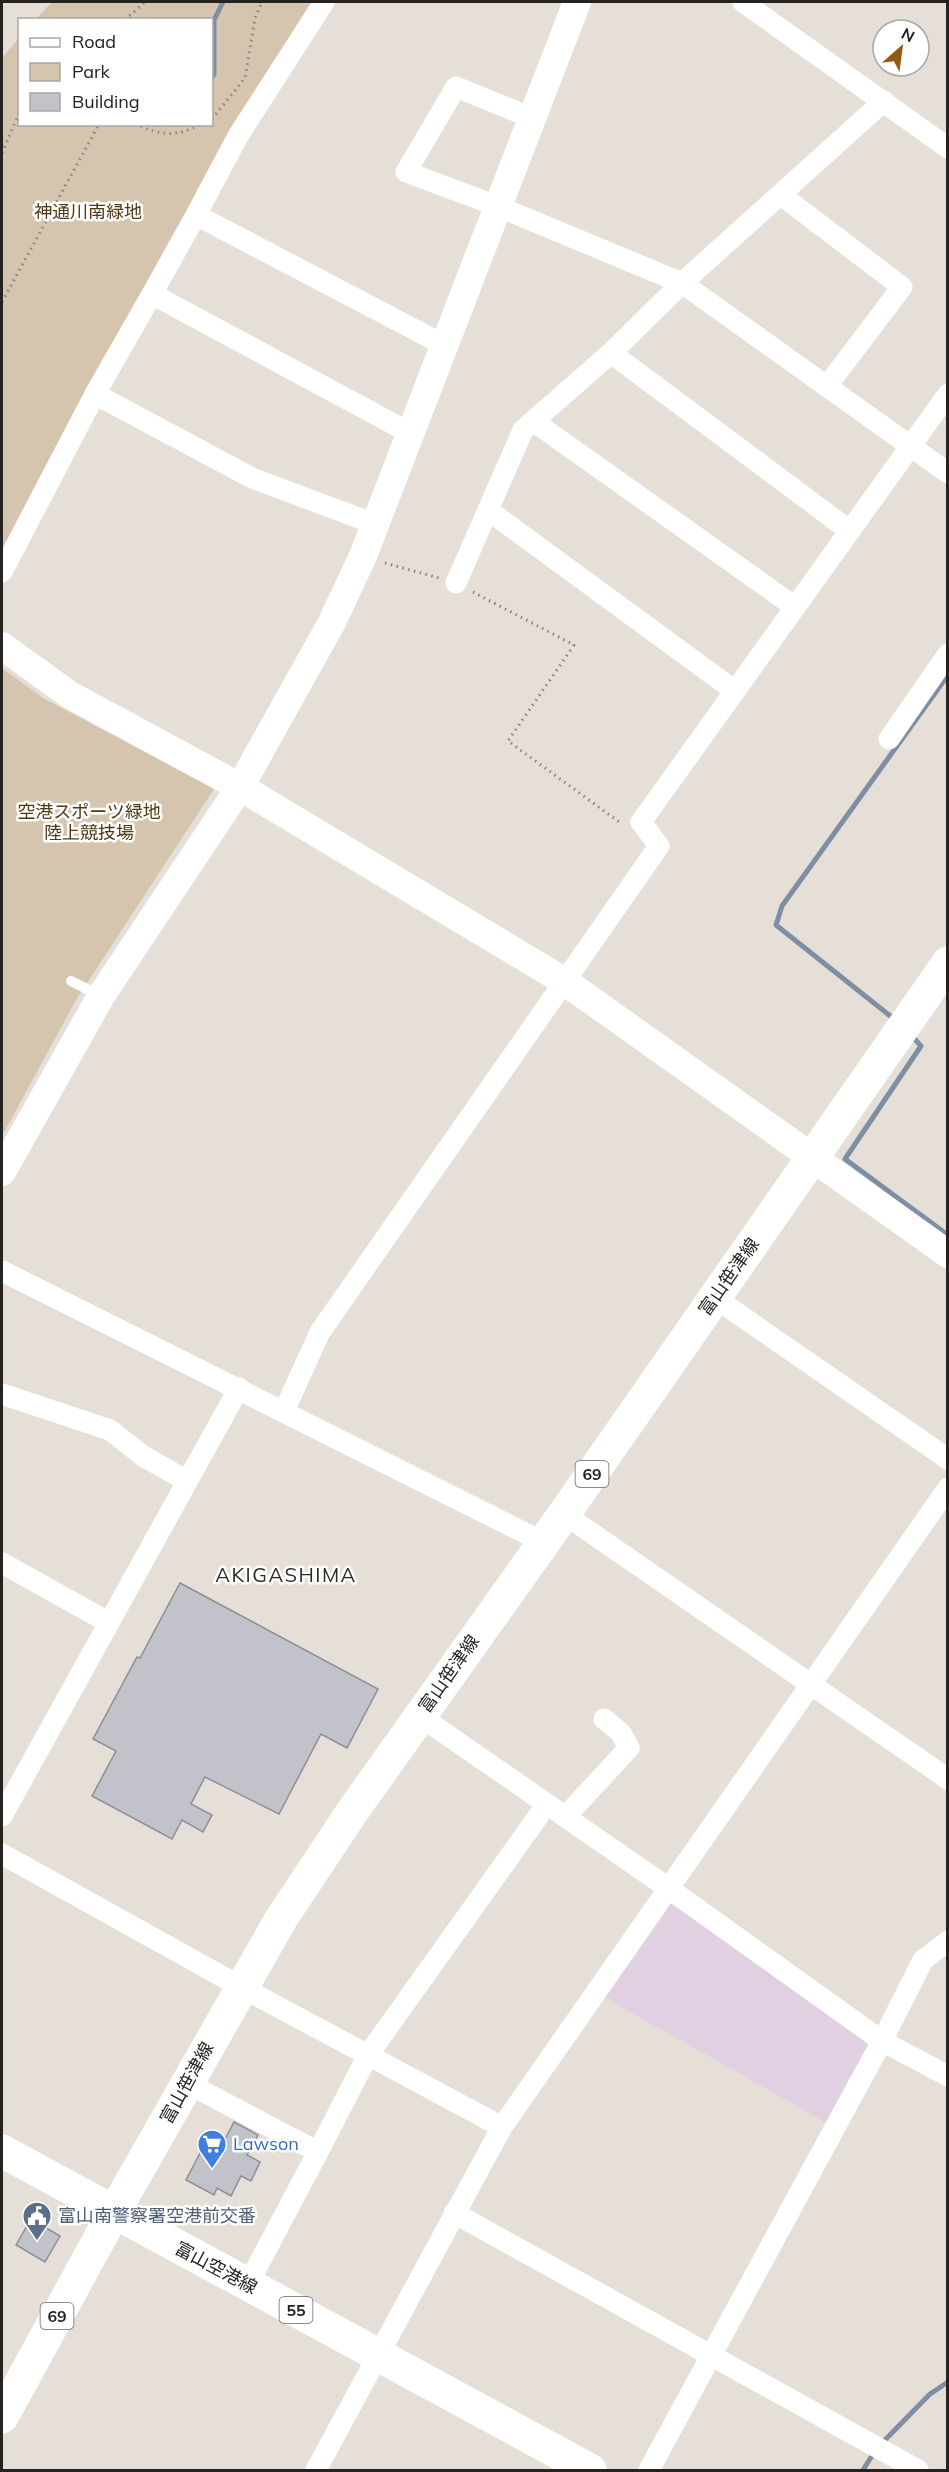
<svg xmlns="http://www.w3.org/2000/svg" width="949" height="2472" viewBox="0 0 949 2472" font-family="Mulish,'Noto Sans JP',sans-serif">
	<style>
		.industrial { fill: #e1d0e1 }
		.green { fill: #d5c4ae }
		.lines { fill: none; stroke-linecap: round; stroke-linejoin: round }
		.stream { stroke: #7f8fa3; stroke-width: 5 }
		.building { fill: #c2c2cb; stroke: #8f8e97; stroke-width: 1.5 }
		.path { stroke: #8a8580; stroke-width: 3; stroke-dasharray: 1.5 4.5; stroke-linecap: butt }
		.lane { stroke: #fff; stroke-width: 10 }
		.street { stroke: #fff; stroke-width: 21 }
		.secondary { stroke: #fff; stroke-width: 28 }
		.primary { stroke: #fff; stroke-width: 33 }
		.labels { text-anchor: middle; stroke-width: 5; stroke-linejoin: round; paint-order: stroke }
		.shield { fill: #fff; stroke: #666462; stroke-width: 1.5 }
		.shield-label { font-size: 16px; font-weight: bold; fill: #25221f }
		.park-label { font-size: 18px; fill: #513712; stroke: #fff }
		.street-label { font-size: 18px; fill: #25221f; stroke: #fff }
		.shop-label { font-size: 18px; fill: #366cbe; stroke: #fff; text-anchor: start }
		.service-label { font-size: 18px; fill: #4e5e75; stroke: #fff; text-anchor: start }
		.neighbourhood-label { font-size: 20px; letter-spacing: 1.5px; fill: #2e2a23; stroke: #fff }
	</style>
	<rect width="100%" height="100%" fill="#e5dfd7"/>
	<!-- industrial -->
	<path class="industrial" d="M669 1902 872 2041 829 2124 604 1997Z"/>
	<!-- green -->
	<path class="green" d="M52 2H314L238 118 2 549V58L19 38 20 124H212V20L36 19Z
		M2 668 43 698 214 789 76 1000 2 1136Z"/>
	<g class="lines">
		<!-- stream -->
		<path class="stream" d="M212 78 214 74V20L223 2
			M894 1019 776 925 782 906 948 675
			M912 1036 921 1046 845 1159 948 1235
			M881 2444 930 2394 948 2382
			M863 2470 875 2451"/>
	</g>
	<!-- building -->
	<path class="building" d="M180 1583 378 1689 347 1748 321 1734 279 1814 205 1777 191 1804 212 1815 203 1832 182 1820 172 1839 92 1796 116 1751 93 1739 137 1657 140 1658Z
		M234 2122 258 2135 247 2155 260 2162 251 2181 241 2176 231 2196 217 2188 214 2195 186 2180 210 2134 224 2141Z
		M31 2219 60 2236 45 2262 16 2245Z"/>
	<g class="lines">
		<!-- path -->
		<path class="path" d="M125 20 145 2
			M212 119 245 78 255 18 262 2
			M135 124C160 135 176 138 201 124
			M2 153 20 111
			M2 302 99 124
			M385 563 439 578
			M473 592 574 645 508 741 622 824"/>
		<!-- lane -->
		<path class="lane" d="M71 981 101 996"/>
		<!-- street -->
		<path class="street" d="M324 2 238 136 196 215 444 345
			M743 2 948 148
			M532 118 456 87 406 172 497 206 682 283 948 473
			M781 195 902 287 827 386
			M196 215 152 294 410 433
			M152 294 95 394 252 478 375 524
			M611 353 850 531
			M533 421 795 607
			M488 510 735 691
			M2 572 95 394
			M456 583 523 430 611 353 682 283 884 101
			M889 739 948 654
			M2 1271 543 1542
			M715 1298 948 1459
			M2 1394 110 1430 143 1456 187 1481
			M284 1411 320 1332 659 846 641 822 948 394
			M564 1514 948 1779
			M2 1563 108 1622
			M420 1716 668 1888 882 2041 948 2076
			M2 1816 239 1388
			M565 1817 629 1748 621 1733 604 1719
			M2 1854 241 1987 502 2127
			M187 2083 318 2152 248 2284
			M318 2152 368 2055 547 1804
			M454 2213 918 2470
			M316 2470 502 2127 948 1488
			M649 2470 882 2041 923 1960 948 1941"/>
		<!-- secondary -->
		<path class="secondary" d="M2 646 70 695 240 787 564 981 948 1254
			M2 1172 101 996 240 787 331 624 363 556 577 2"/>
		<!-- primary -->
		<path class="primary" d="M2 2151 590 2470
			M2 2417 113 2214 281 1919 352 1812 564 1514 948 963"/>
	</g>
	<!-- icons -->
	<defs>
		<g id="supermarket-pin" transform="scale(1.5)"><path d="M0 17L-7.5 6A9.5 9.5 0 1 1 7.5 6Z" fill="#3f7fe0" stroke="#fff"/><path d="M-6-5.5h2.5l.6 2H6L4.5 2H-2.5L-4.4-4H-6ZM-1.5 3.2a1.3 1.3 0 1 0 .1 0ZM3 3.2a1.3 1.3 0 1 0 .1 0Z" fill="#fff"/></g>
		<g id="civic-pin" transform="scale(1.5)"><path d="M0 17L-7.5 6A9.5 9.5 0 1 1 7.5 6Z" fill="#5c6f8a" stroke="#fff"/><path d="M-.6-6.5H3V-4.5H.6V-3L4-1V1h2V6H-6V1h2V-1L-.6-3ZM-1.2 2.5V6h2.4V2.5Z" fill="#fff"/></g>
	</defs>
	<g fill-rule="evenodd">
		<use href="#supermarket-pin" x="212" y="2144"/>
		<use href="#civic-pin" x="37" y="2216"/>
	</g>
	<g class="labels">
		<!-- shield labels -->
		<g class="shield">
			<rect x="575.5" y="1461" width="33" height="26" rx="4.5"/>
			<rect x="279.5" y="2297" width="33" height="26" rx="4.5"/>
			<rect x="40.5" y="2303" width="33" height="26" rx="4.5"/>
		</g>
		<g class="shield-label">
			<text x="592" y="1480">69</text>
			<text x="296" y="2316">55</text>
			<text x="57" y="2322">69</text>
		</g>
		<!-- park labels -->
		<g class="park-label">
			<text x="88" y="218">神通川南緑地</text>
			<text x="89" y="818">空港スポーツ緑地<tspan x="89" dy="21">陸上競技場</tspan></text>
		</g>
		<!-- street labels -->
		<g class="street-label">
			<text transform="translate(729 1277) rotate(-55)" y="6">富山笹津線</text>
			<text transform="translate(449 1674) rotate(-55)" y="6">富山笹津線</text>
			<text transform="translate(187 2083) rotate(-61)" y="6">富山笹津線</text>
			<text transform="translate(216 2268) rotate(28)" y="6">富山空港線</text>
		</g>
		<!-- shop labels -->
		<g class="shop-label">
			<text x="233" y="2150">Lawson</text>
		</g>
		<!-- service labels -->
		<g class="service-label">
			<text x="58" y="2222">富山南警察署空港前交番</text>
		</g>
		<!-- neighbourhood labels -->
		<g class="neighbourhood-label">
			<text x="286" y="1582">AKIGASHIMA</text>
		</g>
	</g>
	<!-- border -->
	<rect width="949" height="2472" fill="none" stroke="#25221f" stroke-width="6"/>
	<!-- legend -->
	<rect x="18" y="18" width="195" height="108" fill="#ffffff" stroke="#a8a7a5" stroke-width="1.5"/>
	<rect x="30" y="38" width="30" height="9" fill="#ffffff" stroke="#a8a7a5" stroke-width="1.5"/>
	<text x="72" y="48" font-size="18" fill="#25221f">Road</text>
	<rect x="30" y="63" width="30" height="18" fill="#d5c4ae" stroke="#a8a7a5" stroke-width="1.5"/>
	<text x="72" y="78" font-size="18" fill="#25221f">Park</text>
	<rect x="30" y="93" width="30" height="18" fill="#c2c2cb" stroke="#a8a7a5" stroke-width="1.5"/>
	<text x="72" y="108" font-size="18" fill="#25221f">Building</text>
	<!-- north arrow -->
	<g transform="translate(901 48) rotate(28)"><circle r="28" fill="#ffffff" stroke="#a8a7a5" stroke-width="1.5"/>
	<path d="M0-4.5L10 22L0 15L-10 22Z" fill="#925814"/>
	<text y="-9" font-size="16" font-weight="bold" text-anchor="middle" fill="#25221f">N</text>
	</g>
</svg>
